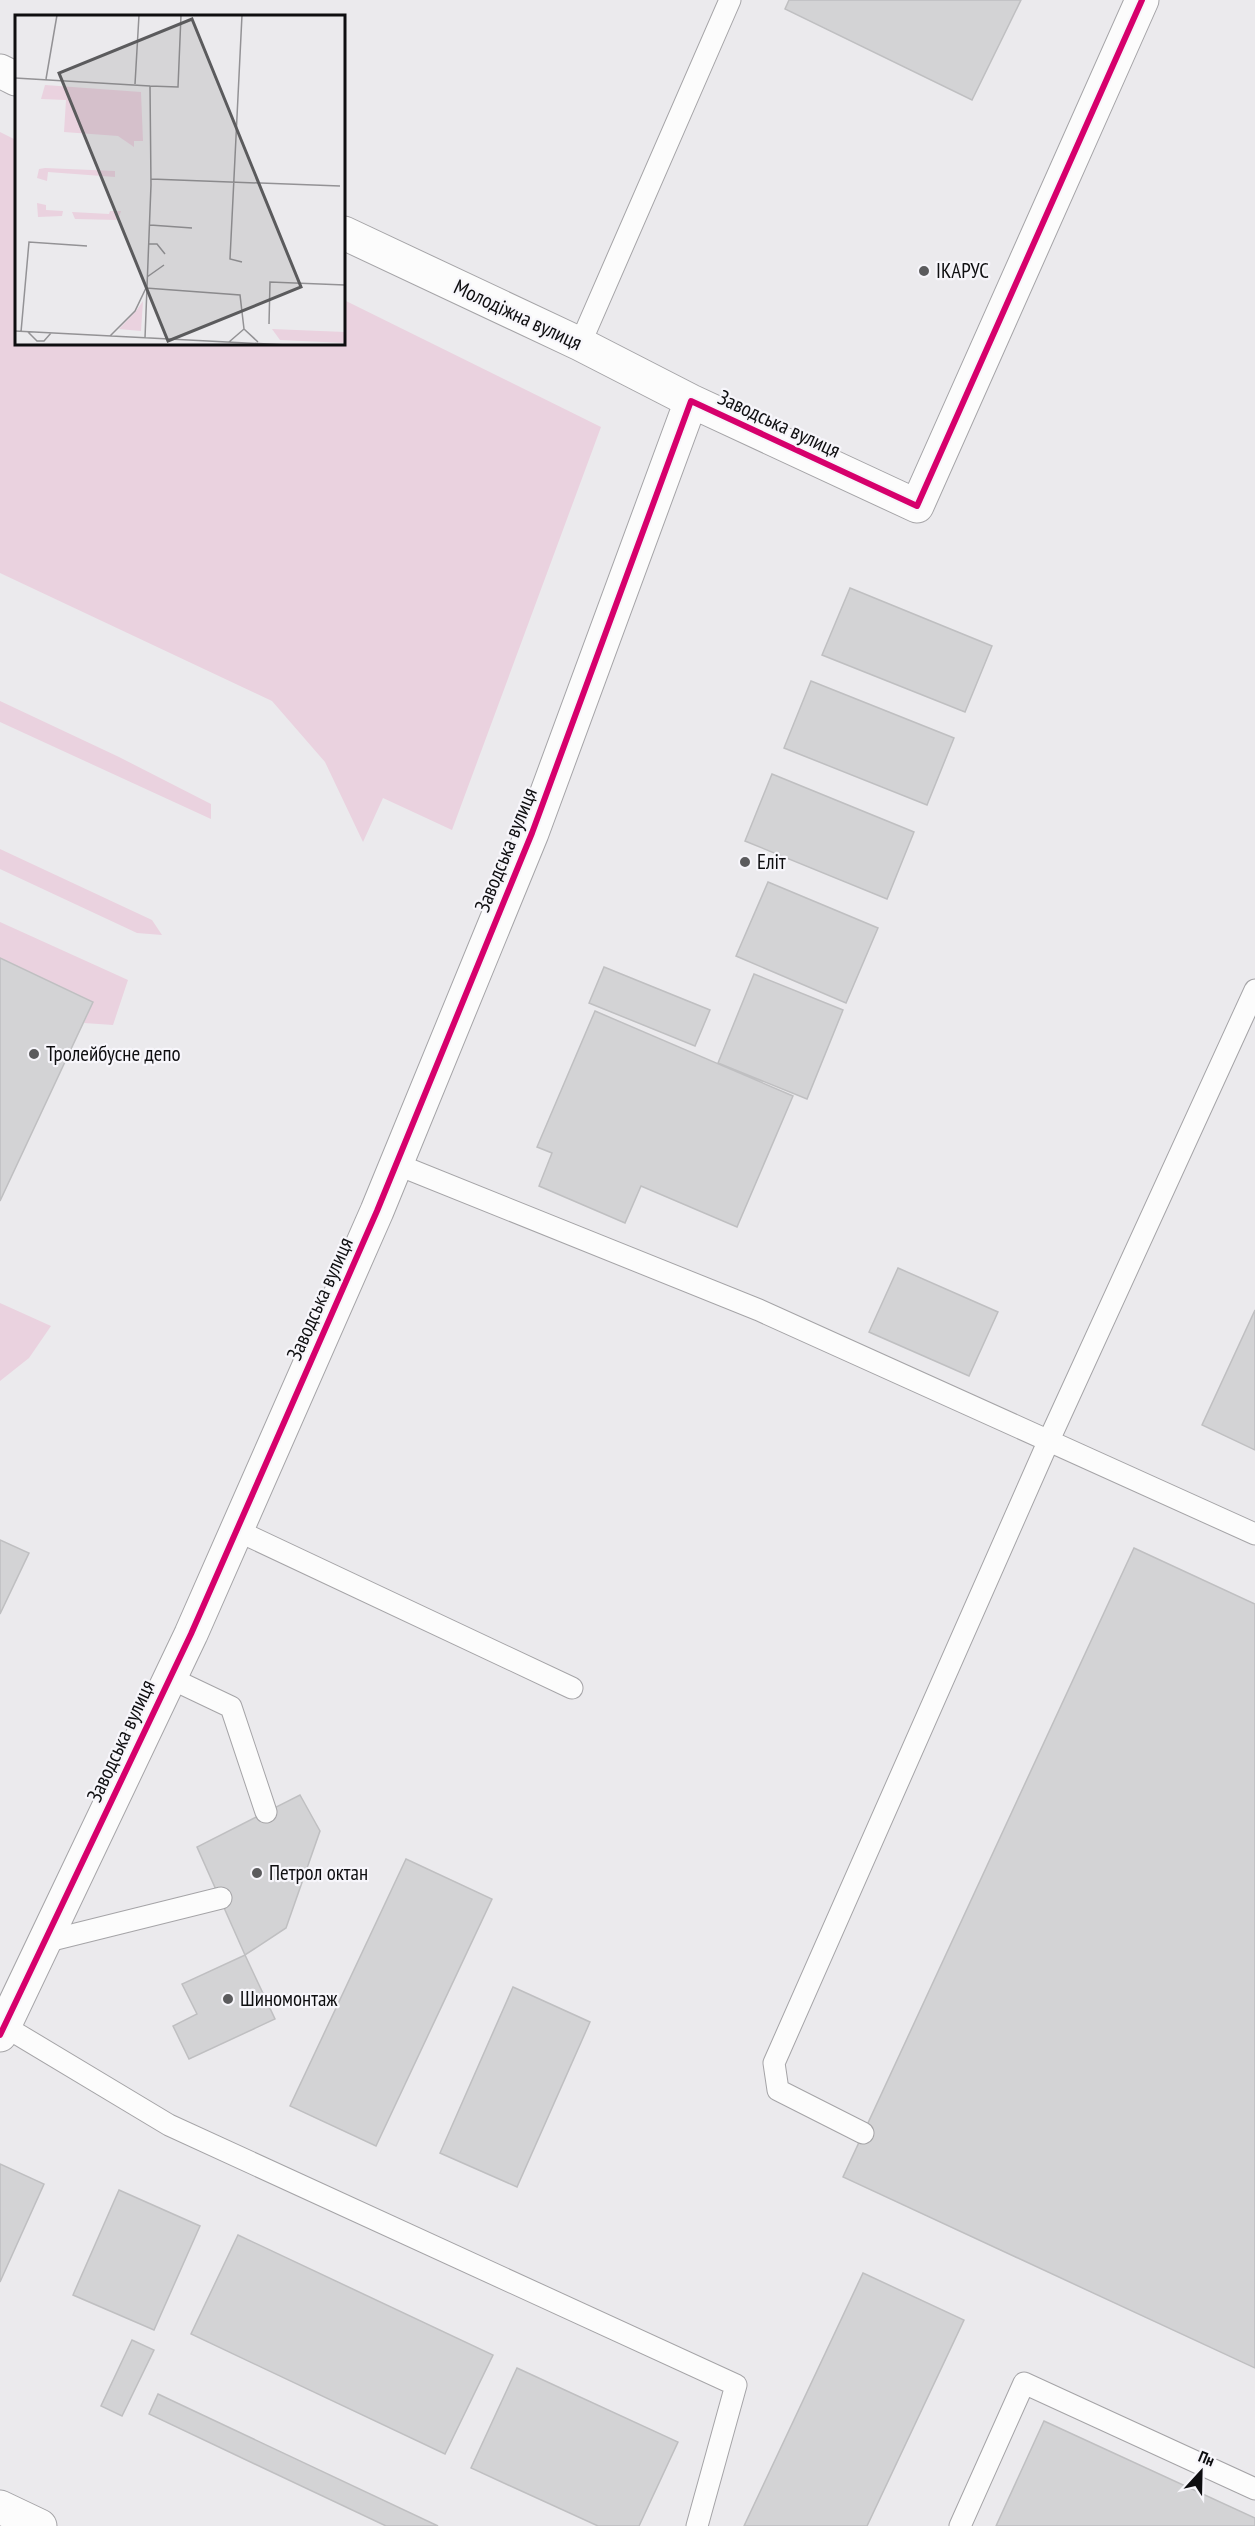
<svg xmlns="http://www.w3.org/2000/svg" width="1255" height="2526" viewBox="0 0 1255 2526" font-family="'PT Sans Narrow',sans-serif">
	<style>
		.green { fill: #ead2df }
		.building { fill: #d3d3d5; stroke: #bfbfc1; stroke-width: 1.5 }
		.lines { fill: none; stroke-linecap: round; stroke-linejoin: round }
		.lane-casing { stroke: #a5a4a7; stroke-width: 23 }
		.street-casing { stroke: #a5a4a7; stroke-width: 35 }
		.primary-casing { stroke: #a5a4a7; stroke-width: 35 }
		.lane { stroke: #fcfcfc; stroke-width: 21 }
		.street { stroke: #fcfcfc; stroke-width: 33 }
		.primary { stroke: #fcfcfc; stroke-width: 33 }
		.cycleway-casing { stroke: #f7f6fb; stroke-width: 10 }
		.cycleway { stroke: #d6006c; stroke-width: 6 }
		.poi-dot { fill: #5b5b5d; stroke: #f7f6fb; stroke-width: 2 }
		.labels { text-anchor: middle; stroke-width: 4.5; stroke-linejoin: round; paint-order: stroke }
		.poi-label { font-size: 21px; fill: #0e0e10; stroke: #f7f6fb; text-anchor: start }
		.street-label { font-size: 21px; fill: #0e0e10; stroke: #f7f6fb }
		.inset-road { fill: none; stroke: #939295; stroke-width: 1.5 }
		.view { fill: #5b5b5d; fill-opacity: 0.15; stroke: #5b5b5d; stroke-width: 3 }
		.inset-edge { fill: none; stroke: #0e0e10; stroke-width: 3 }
	</style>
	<rect width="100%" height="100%" fill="#ebeaed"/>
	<!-- green -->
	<path class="green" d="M0 132 16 140V344H344V300L601 427 452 830 383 798 363 842 325 762 272 701 0 573Z
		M0 701 119 757 211 804V819L0 722Z
		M0 849 152 920 162 935 137 933 0 869Z
		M0 922 128 980 113 1025 84 1023 93 1002 0 958Z
		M0 1303 51 1326 29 1358 0 1381Z"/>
	<!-- building -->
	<path class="building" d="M789 0H1021L972 100 785 9Z
		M850 588 992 646 965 712 822 655Z
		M811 681 954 738 927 805 784 748Z
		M772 774 914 832 887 899 745 841Z
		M768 882 878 928 846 1003 736 956Z
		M0 958 93 1002 0 1201Z
		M604 967 710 1010 695 1046 589 1003Z
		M754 974 843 1010 807 1099 718 1063Z
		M595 1011 793 1096 737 1227 641 1186 625 1223 539 1186 552 1153 537 1147Z
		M898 1268 998 1312 969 1376 869 1332Z
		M1255 1310V1450L1202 1425Z
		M0 1540 29 1553 0 1614Z
		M1134 1548 1255 1604V2368L843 2177Z
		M300 1795 320 1831 286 1928 245 1955 197 1847Z
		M406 1859 492 1899 376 2146 290 2106Z
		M245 1955 275 2019 189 2059 173 2026 197 2014 182 1984Z
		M513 1987 590 2022 517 2187 440 2153Z
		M0 2164 44 2184 0 2282Z
		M119 2190 200 2226 154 2330 73 2295Z
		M238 2235 493 2355 445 2454 191 2334Z
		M863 2273 964 2320 867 2526H744Z
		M132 2340 154 2350 122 2416 101 2406Z
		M517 2368 678 2442 639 2526H598L471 2468Z
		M158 2394 438 2526H386L149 2414Z
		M1044 2421 1255 2518V2526H996Z"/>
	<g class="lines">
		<!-- lane casing -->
		<g class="lane-casing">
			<path id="lane" d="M580 344 730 0
				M396 1164 759 1310 1255 1534
				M236 1530 572 1688
				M170 1678 231 1707 266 1812
				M44 1942 221 1898
				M4 2026 169 2125 736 2385 697 2526
				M863 2133 778 2090 774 2063 1049 1440 1255 990
				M960 2526 1024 2383 1255 2489"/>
		</g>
		<!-- street casing -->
		<g class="street-casing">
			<path id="street" d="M0 71 16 79
				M344 233 580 344 691 401
				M0 2035 191 1634 377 1211 532 833 691 401 917 506 1142 0"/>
		</g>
		<!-- primary casing -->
		<g class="primary-casing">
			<path id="primary" d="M0 2507 40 2526"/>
		</g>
		<!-- lane -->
		<use href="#lane" class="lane"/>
		<!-- street -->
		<use href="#street" class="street"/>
		<!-- primary -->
		<use href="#primary" class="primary"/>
		<!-- cycleway casing -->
		<g class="cycleway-casing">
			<path id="cycleway" d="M0 2035 191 1634 377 1211 532 833 691 401 917 506 1142 0"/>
		</g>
		<!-- cycleway -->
		<use href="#cycleway" class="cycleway"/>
	</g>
	<!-- markers -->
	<g class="poi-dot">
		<circle cx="924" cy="271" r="6"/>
		<circle cx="745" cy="862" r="6"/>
		<circle cx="34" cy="1054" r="6"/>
		<circle cx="257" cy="1873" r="6"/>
		<circle cx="228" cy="1999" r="6"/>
	</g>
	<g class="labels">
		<!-- poi labels -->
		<g class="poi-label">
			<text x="936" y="278">ІКАРУС</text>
			<text x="757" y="869">Еліт</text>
			<text x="46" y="1061">Тролейбусне депо</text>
			<text x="269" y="1880">Петрол октан</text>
			<text x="240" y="2006">Шиномонтаж</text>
		</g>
		<!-- street labels -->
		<g class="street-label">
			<text transform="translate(518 315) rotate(25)" y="7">Молодіжна вулиця</text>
			<text transform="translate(779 424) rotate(25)" y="7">Заводська вулиця</text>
			<text transform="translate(506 850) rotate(-68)" y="7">Заводська вулиця</text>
			<text transform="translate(320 1299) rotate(-66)" y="7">Заводська вулиця</text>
			<text transform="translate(121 1741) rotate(-65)" y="7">Заводська вулиця</text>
		</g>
	</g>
	<!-- overview -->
	<g transform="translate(15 15)">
		<rect width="330" height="330" fill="#ebeaed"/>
		<path d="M30 70 126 77 128 126H119V132L103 121 49 117 51 85 26 84ZM30 153 100 156V162L33 157 32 166 22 163 24 154ZM22 188 31 190V195L48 196 47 201 23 202ZM95 196H106L103 205 60 204 57 197 94 199ZM128 286 126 316 104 314 121 296ZM257 314 330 317V328L265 325Z" fill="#ead2df"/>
		<path class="inset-road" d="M227 0 215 244 227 247M0 63 135 71M31 64 42 0M120 69 124 0M136 164 325 171M135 210 177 213M134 229H142L150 239M132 262 149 250M254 309 255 267 330 270M229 314 243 327M0 316 272 330M6 317 14 227 72 231M13 317 22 326H29L36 318M95 321 120 296 131 273 225 280 229 314 214 327M130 323 136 170 135 71 163 72 166 0"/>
		<path class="view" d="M177 4 286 272 153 326 44 58Z"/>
		<rect width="330" height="330" class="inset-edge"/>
	</g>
	<!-- north arrow -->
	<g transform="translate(1201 2472) rotate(22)" stroke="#f7f6fb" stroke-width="4.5" paint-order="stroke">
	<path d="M0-4.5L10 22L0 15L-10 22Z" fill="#0e0e10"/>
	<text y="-9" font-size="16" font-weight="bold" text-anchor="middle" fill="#0e0e10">Пн</text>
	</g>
</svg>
